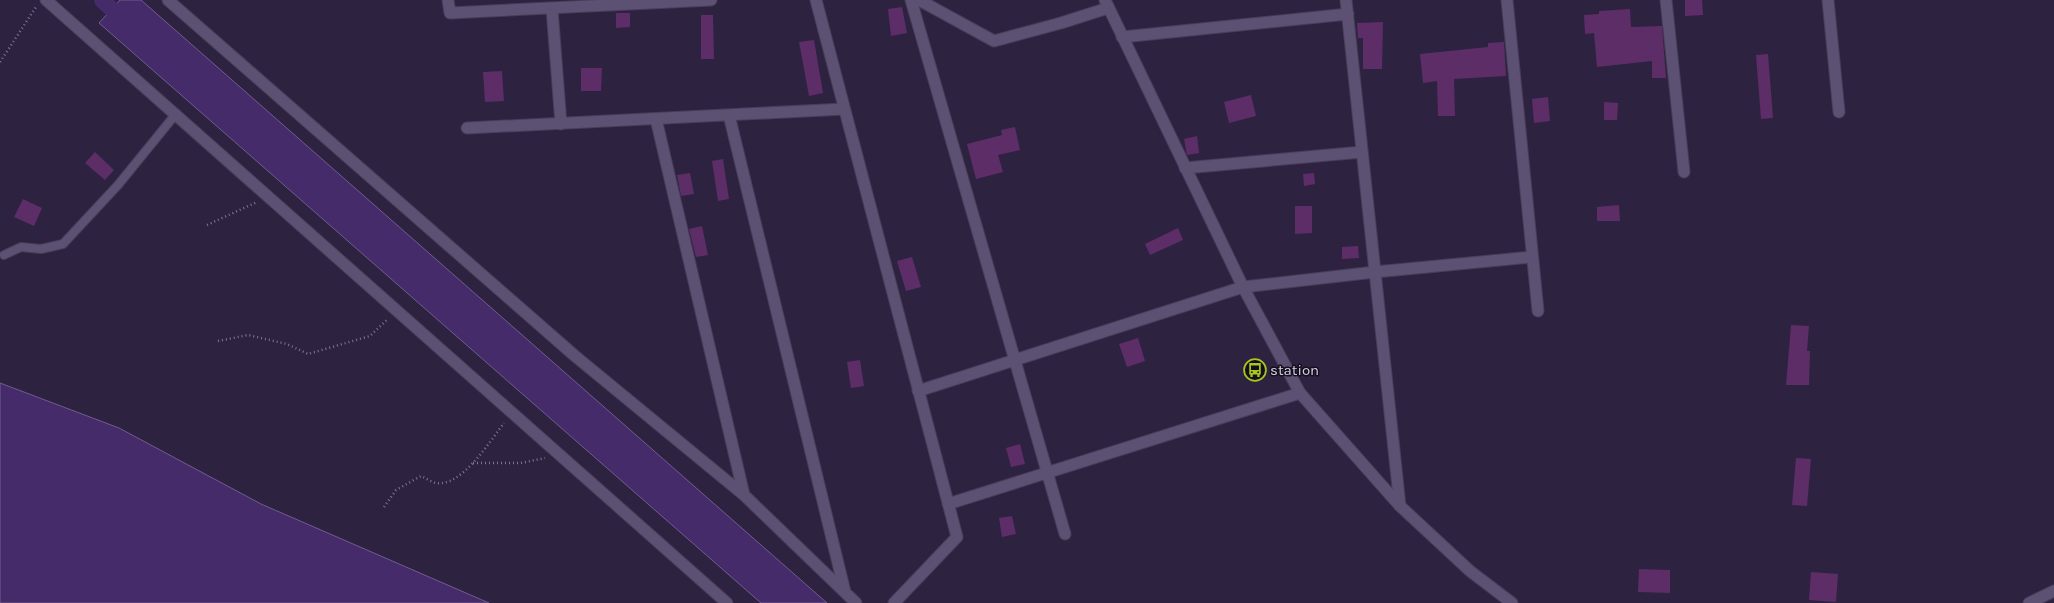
<svg xmlns="http://www.w3.org/2000/svg" width="2054" height="603" viewBox="0 0 2054 603" font-family="Karla,sans-serif">
	<style>
		.water { fill: #462b6b; stroke: #715c8f }
		.lines { fill: none; stroke-linecap: round; stroke-linejoin: round }
		.canal { stroke: #462b6b; stroke-width: 16 }
		.building { fill: #5d2d67 }
		.service-casing { stroke: #483e58; stroke-width: 10 }
		.minor-casing { stroke: #483e58; stroke-width: 13 }
		.tertiary-casing { stroke: #483e58; stroke-width: 13 }
		.secondary-casing { stroke: #483e58; stroke-width: 13 }
		.path { stroke: #7f768f; stroke-width: 2.5; stroke-dasharray: 1 3; stroke-linecap: butt }
		.service { stroke: #5d5173; stroke-width: 8 }
		.minor { stroke: #5d5173; stroke-width: 11 }
		.tertiary { stroke: #5d5173; stroke-width: 11 }
		.secondary { stroke: #5d5173; stroke-width: 11 }
		.labels { text-anchor: middle; stroke-width: 3; stroke-linejoin: round; paint-order: stroke }
		.poi-label { font-size: 15px; fill: #d5cfe3; stroke: #140f1d; text-anchor: start }
	</style>
	<rect width="100%" height="100%" fill="#2e2241"/>
	<!-- water -->
	<path class="water" d="M120 0H141L827 603H761L99 23Z
		M0 383 119 428 261 504 489 603H0Z"/>
	<g class="lines">
		<!-- canal -->
		<path class="canal" d="M102 0 128 24"/>
	</g>
	<!-- building -->
	<path class="building" d="M1685 0H1702L1703 15 1685 16Z
		M902 7 907 33 891 36 888 9Z
		M1630 9 1631 27 1662 26 1666 78H1652V61L1597 67 1594 33 1585 34 1584 15 1599 14V11Z
		M616 13H630V27L616 28Z
		M701 15H713L714 59H701Z
		M1383 22 1382 69H1363V38H1358L1357 23Z
		M814 40 823 93 809 96 799 42Z
		M1504 42 1506 76 1454 79 1455 116H1438L1437 81 1423 83 1420 54 1488 47V43Z
		M1768 54 1773 118 1761 119 1756 55Z
		M581 68H602L601 91H581Z
		M502 71 504 101 485 102 483 72Z
		M1251 95 1256 116 1229 123 1224 102Z
		M1548 97 1550 121 1534 123 1532 99Z
		M1604 102 1618 103 1617 120H1604Z
		M1015 127 1020 150 998 155 1003 172 976 179 967 144 1002 135 1001 130Z
		M1197 136 1199 153 1187 155 1184 139Z
		M95 152 114 170 105 180 85 163Z
		M723 159 729 199 718 201 712 161Z
		M690 173 694 194 681 196 677 175Z
		M1314 173 1315 184 1304 186 1303 174Z
		M23 199 42 208 34 226 14 217Z
		M1619 205 1620 221H1597V207Z
		M1295 206H1312V233L1295 234Z
		M702 226 708 255 696 257 689 229Z
		M1178 228 1183 240 1150 255 1145 244Z
		M1358 246 1359 258 1342 259V247Z
		M912 257 921 287 906 291 897 261Z
		M1791 325 1809 326 1807 351H1810L1809 385H1786Z
		M1138 338 1145 361 1127 367 1119 344Z
		M860 360 864 386 851 388 847 362Z
		M1020 444 1025 464 1011 467 1006 448Z
		M1796 458 1811 459 1807 506 1792 505Z
		M1012 516 1016 534 1002 537 999 518Z
		M1639 569 1670 570V593L1638 592Z
		M1811 572 1838 574 1836 602 1809 600Z"/>
	<g class="lines">
		<!-- service casing -->
		<g class="service-casing">
			<path id="service" d="M4 255 21 247 41 249 63 244 118 185 175 115"/>
		</g>
		<!-- minor casing -->
		<g class="minor-casing">
			<path id="minor" d="M168 0 575 356 744 495 856 603
				M448 0 450 13 711 0
				M816 0 957 537 894 603
				M911 0 1065 534
				M919 0 994 41 1061 23 1108 8
				M1346 0 1400 506
				M1507 0 1538 311
				M1666 0 1684 172
				M1828 0 1839 112
				M552 9 561 124
				M1122 37 1348 14
				M729 115 845 592
				M656 119 744 495
				M467 128 844 109
				M1185 168 1362 152
				M918 391 1243 287 1375 272 1532 257
				M948 504 1300 393
				M2029 603 2054 591"/>
		</g>
		<!-- tertiary casing -->
		<g class="tertiary-casing">
			<path id="tertiary" d="M46 0 727 603"/>
		</g>
		<!-- secondary casing -->
		<g class="secondary-casing">
			<path id="secondary" d="M1105 0 1243 287 1300 393 1400 506 1470 571 1512 603"/>
		</g>
		<!-- path -->
		<path class="path" d="M0 62 36 7
			M207 225 257 202
			M218 341 248 335 287 344 308 354 370 336 388 319
			M473 463H521L545 458
			M384 507 396 490 421 476C426 478 431 482 436 483 462 487 490 441 504 423"/>
		<!-- service -->
		<use href="#service" class="service"/>
		<!-- minor -->
		<use href="#minor" class="minor"/>
		<!-- tertiary -->
		<use href="#tertiary" class="tertiary"/>
		<!-- secondary -->
		<use href="#secondary" class="secondary"/>
	</g>
	<!-- icons -->
	<defs>
		<g id="bus-ring" transform="scale(1.15)"><circle r="9.5" fill="#140f1d" stroke="#a8c71c" stroke-width="1.5"/><path d="M-5-6H5V4H4V6H2V4H-2V6H-4V4H-5ZM-3.5-4V0h7V-4ZM-3.5 1.2v1.5H-2V1.2ZM2 1.2v1.5H3.5V1.2Z" fill="#a8c71c"/></g>
	</defs>
	<g fill-rule="evenodd">
		<use href="#bus-ring" x="1255" y="370"/>
	</g>
	<g class="labels">
		<!-- poi labels -->
		<g class="poi-label">
			<text x="1270" y="375">station</text>
		</g>
	</g>
</svg>
